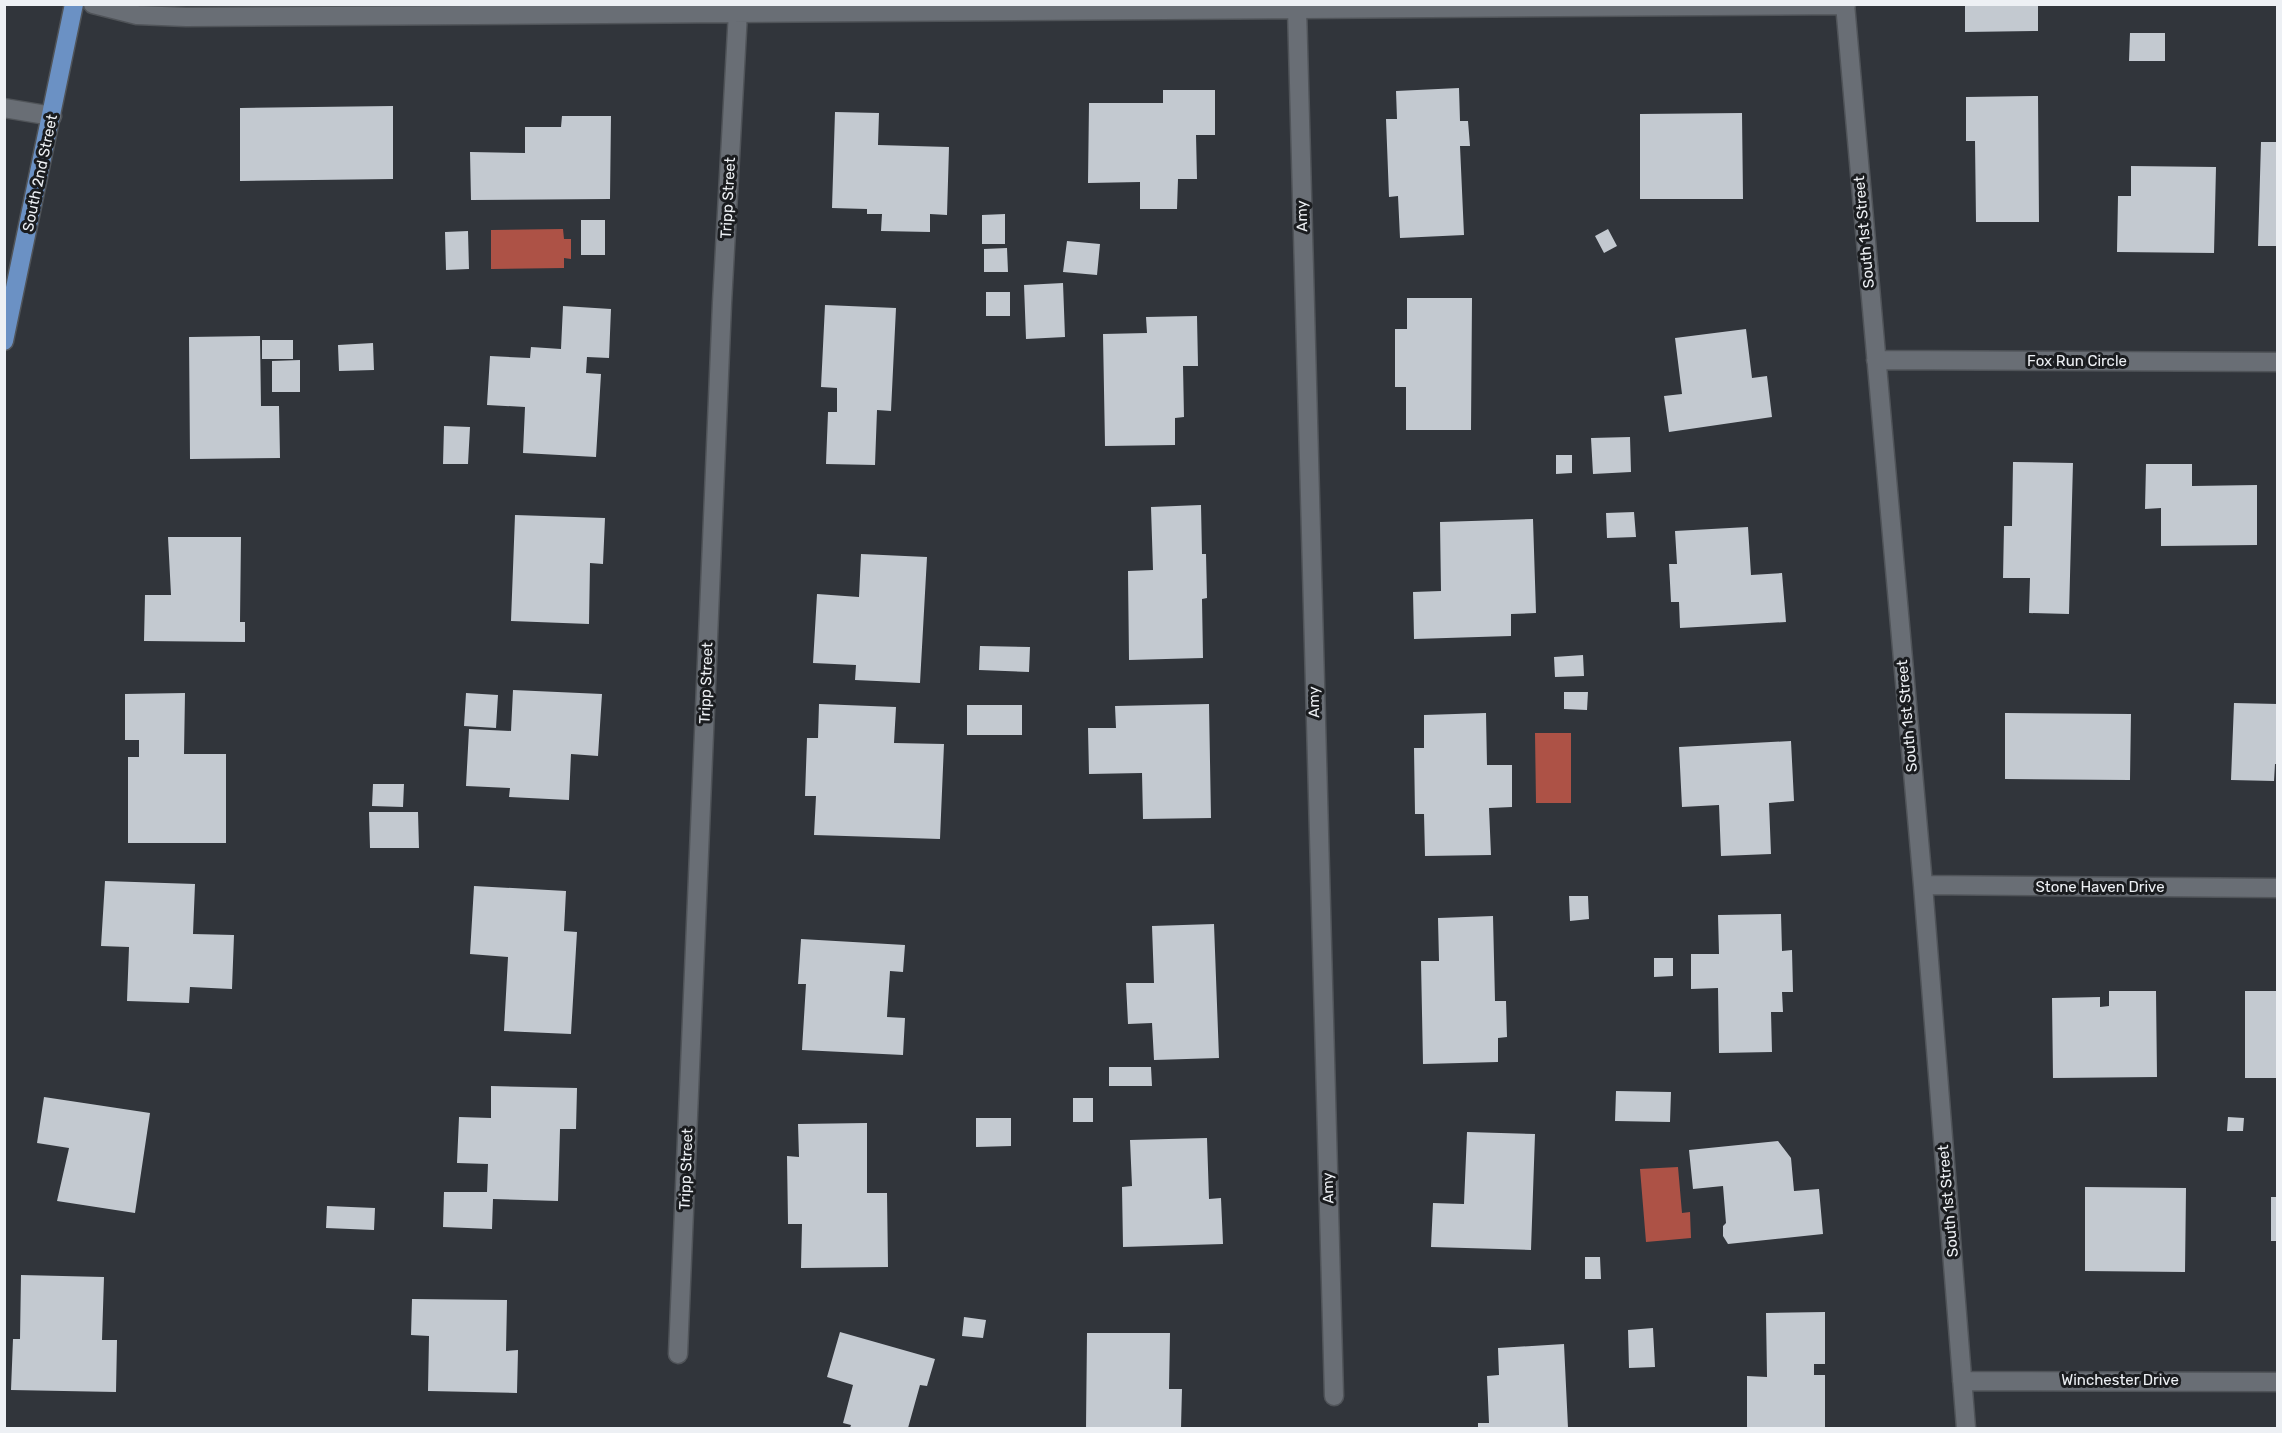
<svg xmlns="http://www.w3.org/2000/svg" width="2282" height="1433" viewBox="0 0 2282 1433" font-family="Rubik,sans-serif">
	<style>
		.water { fill: #ad5246 }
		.building { fill: #c3c9d0 }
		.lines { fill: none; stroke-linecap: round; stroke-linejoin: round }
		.minor-casing { stroke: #505459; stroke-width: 21 }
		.major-casing { stroke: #505459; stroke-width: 21 }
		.minor { stroke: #696e75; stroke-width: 18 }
		.major { stroke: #6b91c4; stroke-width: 18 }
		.labels { text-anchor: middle; stroke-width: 6; stroke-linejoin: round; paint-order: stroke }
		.street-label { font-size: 15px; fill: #edf0f4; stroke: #1a1c1f }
	</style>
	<rect width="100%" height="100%" fill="#31353b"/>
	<!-- water -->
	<path class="water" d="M563 229 564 239H571V259L564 258V268L491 269V230Z
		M1535 733H1571V803H1536Z
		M1678 1167 1682 1213 1690 1212 1691 1238 1646 1242 1640 1169Z"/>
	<!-- building -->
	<path class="building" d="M1965 4H2038V31L1965 32Z
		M2130 33H2165V61H2129Z
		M1459 88 1460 121H1468L1470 146H1460L1464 235 1400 238 1398 196 1389 197 1386 119H1397L1396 91Z
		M1163 90H1215V135H1196L1197 179H1178L1177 209H1140V182L1088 183 1089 103H1163Z
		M2038 96 2039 222H1976L1975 141H1966V97Z
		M393 106V179L240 181V108Z
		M835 112 879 113 878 145 949 147 947 215 930 214V232L881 231 882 214H867V209L832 208Z
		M1742 113 1743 199H1640V114Z
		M562 116H611L610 199 471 200 470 152 525 153V127H561Z
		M2261 142H2278V246H2258Z
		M2131 166 2216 167 2214 253 2117 252 2118 196H2131Z
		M1005 214V244H982V215Z
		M581 220H605V255H581Z
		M1608 229 1617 246 1604 253 1595 236Z
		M468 231 469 269 446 270 445 232Z
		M1067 241 1100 244 1097 275 1063 272Z
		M1007 248 1008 272H984V249Z
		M1063 283 1065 337 1026 339 1024 285Z
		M986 292H1010V316H986Z
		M1407 298H1472L1471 430H1406V387H1395V329H1407Z
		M825 305 896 308 891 411 877 410 875 465 826 464 828 412H837V388L821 387Z
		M563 306 611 309 609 358 587 357 586 373 601 374 596 457 523 453 525 407 487 405 490 356 530 358 531 347 561 349Z
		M1197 316 1198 366H1183L1184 417 1175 418V445L1105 446 1103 334 1147 333 1146 317Z
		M1746 329 1752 378 1767 376 1772 417 1669 432 1664 396 1682 394 1675 338Z
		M260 336 261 406H279L280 458 190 459 189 337Z
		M262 340H293V359H262Z
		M373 343 374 370 339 371 338 345Z
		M300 360V392H272V361Z
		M444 426 470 427 468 464H443Z
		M1630 437 1631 472 1593 474 1591 438Z
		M1556 455H1572V473L1556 474Z
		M2013 462 2073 463 2069 614 2029 613 2030 578H2003L2004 526H2012Z
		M2146 464H2192V486L2257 485V545L2161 546V508L2145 509Z
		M1201 505 1202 554H1206L1207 598 1202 599 1203 658 1129 660 1128 571 1153 570 1151 507Z
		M1634 512 1636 537 1607 538 1606 513Z
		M515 515 605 518 603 564 590 563 589 624 511 621Z
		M1533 519 1536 613 1511 614V636L1414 639 1413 592 1441 591 1440 522Z
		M1748 527 1751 575 1782 573 1786 622 1680 628 1679 602H1671L1669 564H1677L1675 531Z
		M168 537H241L240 622H245V642L144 641 145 595H171Z
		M861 554 927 557 920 683 855 680 856 665 813 663 817 594 859 597Z
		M980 646 1030 647 1029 672 979 670Z
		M1583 655 1584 676 1555 677 1554 657Z
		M513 690 602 694 598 756 571 754 569 800 509 797 510 788 466 786 469 729 511 731Z
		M1564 692H1588L1587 710 1564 709Z
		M185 693 184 754H226V843H128V757H139V740H125V694Z
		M466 693 498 695 496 728 464 726Z
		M2234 703 2278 704V764H2275L2274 781 2231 780Z
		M819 704 896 707 894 743 944 744 940 839 814 835 816 796H805L807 738H818Z
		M1209 704 1211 818 1143 819 1142 773 1089 774 1088 728H1116L1115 706Z
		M967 705H1022V735H967Z
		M1486 713 1487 765H1512V807L1489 808 1491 855 1425 856 1424 814H1415L1414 748H1424V715Z
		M2005 713 2131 714 2130 780 2005 779Z
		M1791 741 1794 801 1769 803 1771 854 1721 856 1719 805 1682 807 1679 747Z
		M373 784H404L403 807 372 806Z
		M369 812H418L419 848H370Z
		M105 881 195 884 193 934 234 935 232 989 190 987 189 1003 127 1001 129 947 101 946Z
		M474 886 566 891 564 931 577 932 571 1034 504 1031 508 957 470 954Z
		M1569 896H1588L1589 919 1570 921Z
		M1781 914 1782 951 1792 950 1793 992H1782L1783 1012H1771L1772 1052 1719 1053 1718 988 1691 989V954H1719L1718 915Z
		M1493 916 1495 1001H1506L1507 1037 1498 1038V1062L1423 1064 1421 961H1439L1438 918Z
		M1214 924 1219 1058 1154 1060 1152 1023 1128 1024 1126 983H1154L1152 926Z
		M801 939 905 945 903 972 890 971 887 1017 905 1018 903 1055 802 1050 806 984H798Z
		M1654 958H1673V976L1654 977Z
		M2109 991H2156L2157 1077 2053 1078 2052 998 2100 997V1007L2109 1006Z
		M2245 991H2277L2278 1078H2245Z
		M1109 1067H1151L1152 1086H1109Z
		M491 1086 577 1088 576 1129H560L558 1201 493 1199 492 1229 443 1227 444 1192H487L488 1164 457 1163 459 1117 491 1118Z
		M1616 1091 1671 1092 1670 1122 1615 1121Z
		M44 1097 150 1113 135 1213 57 1201 69 1148 37 1143Z
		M1073 1098H1093V1122H1073Z
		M2228 1117 2244 1118 2243 1131H2227Z
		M976 1118H1011V1146L976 1147Z
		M867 1123V1193H887L888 1267 801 1268 802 1224H788L787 1156 799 1157 798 1124Z
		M1467 1132 1535 1134 1531 1250 1431 1247 1433 1203 1464 1204Z
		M1207 1138 1209 1199 1221 1198 1223 1244 1123 1247 1122 1187 1132 1186 1130 1140Z
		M1778 1141 1791 1158 1794 1191 1819 1189 1823 1234 1728 1244 1723 1236V1226L1726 1223 1723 1186 1693 1189 1689 1150Z
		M2085 1187 2186 1188 2185 1272 2085 1271Z
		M2271 1197H2278V1241H2271Z
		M327 1206 375 1208 374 1230 326 1228Z
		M1585 1257H1600L1601 1279H1585Z
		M21 1275 104 1277 102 1340H117L116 1392 11 1390 13 1339H20Z
		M412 1299 507 1300 506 1351 518 1350 517 1393 428 1391 429 1336 411 1335Z
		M1825 1312V1364H1814V1375H1825V1428H1747V1376L1767 1377 1766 1313Z
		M964 1317 986 1320 983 1338 962 1336Z
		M1653 1328 1655 1367 1629 1368 1628 1330Z
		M840 1332 935 1359 927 1386 920 1385 908 1428H850L851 1425 843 1423 853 1385 827 1377Z
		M1087 1333H1170L1169 1389H1182L1181 1428H1086Z
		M1564 1344 1568 1428H1478V1423H1489L1487 1376 1499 1375 1498 1348Z"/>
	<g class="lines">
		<!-- minor casing -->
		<g class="minor-casing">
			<path id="minor" d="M93 4 137 15 186 17 1846 5
				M1845 4 1923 885 1966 1428
				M1297 8 1334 1396
				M4 108 52 116
				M1876 360 2278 362
				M1923 885 2278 888
				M678 1354 722 303 738 12
				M1962 1381 2278 1382"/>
		</g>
		<!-- major casing -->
		<g class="major-casing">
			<path id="major" d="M4 341 74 4"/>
		</g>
		<!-- minor -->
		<use href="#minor" class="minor"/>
		<!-- major -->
		<use href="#major" class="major"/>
	</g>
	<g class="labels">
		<!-- street labels -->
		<g class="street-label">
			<text transform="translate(40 173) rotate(-78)" y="5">South 2nd Street</text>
			<text transform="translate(728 198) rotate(-87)" y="5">Tripp Street</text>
			<text transform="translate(1302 216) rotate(-91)" y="5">Amy</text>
			<text transform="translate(1864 232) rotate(-95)" y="5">South 1st Street</text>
			<text x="2077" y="366">Fox Run Circle</text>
			<text transform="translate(706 683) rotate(-88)" y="5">Tripp Street</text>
			<text transform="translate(1314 702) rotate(-91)" y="5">Amy</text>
			<text transform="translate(1907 716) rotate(-95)" y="5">South 1st Street</text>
			<text x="2100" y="892">Stone Haven Drive</text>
			<text transform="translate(686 1169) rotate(-88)" y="5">Tripp Street</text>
			<text transform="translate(1328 1188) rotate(-92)" y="5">Amy</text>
			<text transform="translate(1948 1201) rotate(-95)" y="5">South 1st Street</text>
			<text x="2120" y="1385">Winchester Drive</text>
		</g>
	</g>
	<!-- border -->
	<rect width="2282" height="1433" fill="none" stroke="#edf0f4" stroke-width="12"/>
</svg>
